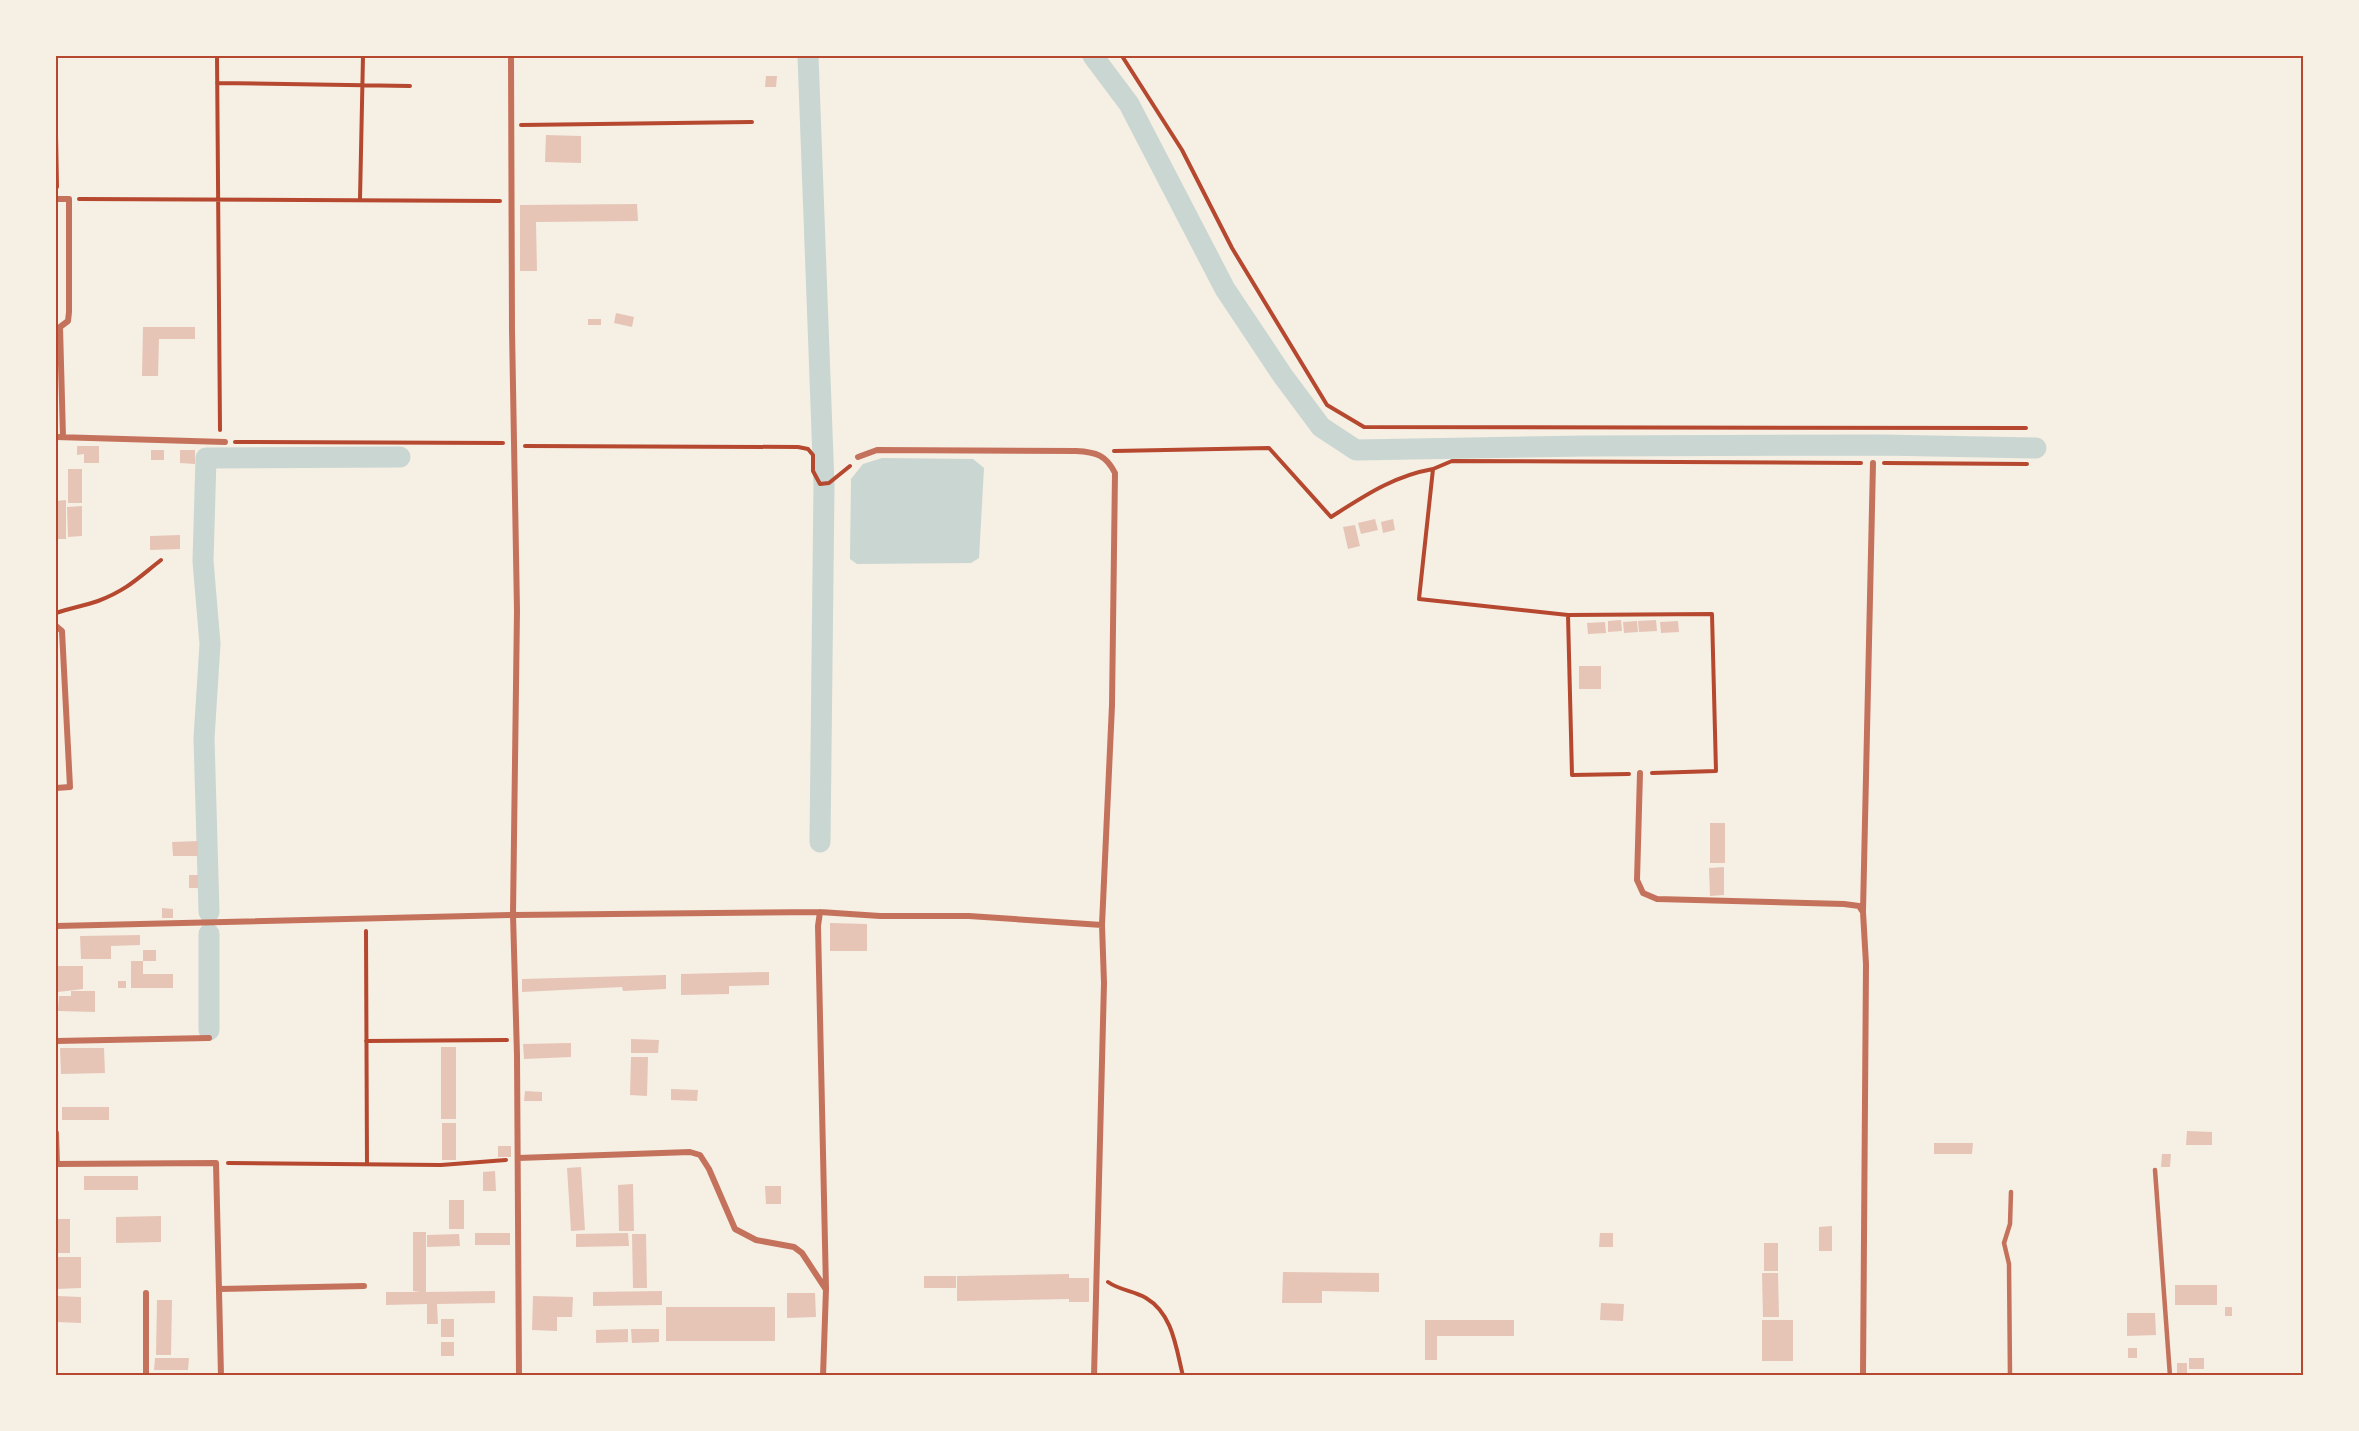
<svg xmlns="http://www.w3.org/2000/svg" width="2359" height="1431" viewBox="0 0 2359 1431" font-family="'Exo 2',sans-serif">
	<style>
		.water { fill: #c9d6d2 }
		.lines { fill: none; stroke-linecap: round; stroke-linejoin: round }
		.canal { stroke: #c9d6d2; stroke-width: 21 }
		.building { fill: #e6c5b7 }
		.path { stroke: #b5482f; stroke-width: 4 }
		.service { stroke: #c5725c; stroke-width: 4.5 }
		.minor { stroke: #c5725c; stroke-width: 6 }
		.neatline { fill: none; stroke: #b5482f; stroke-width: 2 }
	</style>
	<rect width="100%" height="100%" fill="#f6efe4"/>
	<!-- water -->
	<path class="water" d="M882 458 973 459 984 468 979 558 971 563 857 564 850 559 851 479 863 464Z"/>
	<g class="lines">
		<!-- canal -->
		<path class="canal" d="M808 56 824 485 820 842
			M1093 56 1129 104 1225 289 1283 376 1321 427 1356 450 1585 446 1882 445 2036 448
			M209 912 204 738 210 644 203 561 206 458 400 457
			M209 934V1030"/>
	</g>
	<!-- building -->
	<path class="building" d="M766 76H777L776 87H765Z
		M546 135 581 136V163L545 162Z
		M637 204 638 221 536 222 537 271H520V205Z
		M616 313 634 317 632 327 614 323Z
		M588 319H601V325H588Z
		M143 327H195V339H159L158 376H142Z
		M77 446H99V463H84V454L77 455Z
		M151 450H164V460H151Z
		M180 450H195V464L180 463Z
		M68 469H82V503H68Z
		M66 500V539H56V501Z
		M82 506V536L68 537 67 507Z
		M1375 519 1378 530 1361 534 1358 523Z
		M1393 519 1395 530 1383 533 1381 522Z
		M1355 525 1360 546 1348 549 1343 527Z
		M180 535V549L150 550V536Z
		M1621 620 1622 631 1608 632V621Z
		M1656 620 1657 631 1639 632 1638 621Z
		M1637 621 1638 632 1624 633 1623 622Z
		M1678 621 1679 632 1661 633 1660 622Z
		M1605 622 1606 633 1588 634 1587 623Z
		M1579 666H1601V689H1579Z
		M1710 823H1725V863H1710Z
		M198 841V856H173L172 842Z
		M1724 867V895L1710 896 1709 868Z
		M189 875H198V888H189Z
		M162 908 173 909V918H162Z
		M830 923 867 924V951H830Z
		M140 935V945L111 946V959H81L80 936Z
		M143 950H156V961H143Z
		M131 961H143V974H173V988H131Z
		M57 966H83V989L58 992Z
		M769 972V985L729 986V994L681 995V974Z
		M666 975V989L623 991 622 987 522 992V979Z
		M118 981H126V988H118Z
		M71 991H95V1012L58 1011 59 996H71Z
		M631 1039 659 1040 658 1053H631Z
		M571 1043V1057L524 1059 523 1044Z
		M441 1047H456V1119H441Z
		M60 1048H104L105 1073 61 1074Z
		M631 1057H648L647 1096 630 1095Z
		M671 1089 698 1090 697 1101 671 1100Z
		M525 1091 542 1092V1101H524Z
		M62 1107H109V1120H62Z
		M442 1123H456V1160H442Z
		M2187 1131 2212 1132V1145H2186Z
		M1934 1143H1973L1972 1154H1934Z
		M498 1146H511V1157H498Z
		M2162 1154H2171L2170 1167H2161Z
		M581 1167 585 1230 571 1231 567 1168Z
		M495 1171 496 1191H483V1172Z
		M84 1176H138V1190H84Z
		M633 1184 634 1231H619L618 1185Z
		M765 1186H781V1204H766Z
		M449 1200H464V1229H449Z
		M161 1216V1242L116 1243V1217Z
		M56 1219H70V1253H56Z
		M1832 1226V1251H1819V1227Z
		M413 1232H426V1292L495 1291V1303L437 1304 438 1324H427V1304L386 1305V1292H420L413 1291Z
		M475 1233H510V1245H475Z
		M628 1233 629 1246 576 1247V1234Z
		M1600 1233H1613V1247H1599Z
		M459 1234 460 1246 427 1247V1235Z
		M632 1234H646L647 1288H633Z
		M1764 1243H1778V1271H1764Z
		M56 1257H81V1288L56 1289Z
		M1283 1272 1379 1273V1292L1322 1291V1303H1282Z
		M1762 1273H1778L1779 1317H1763Z
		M1069 1274V1278H1089V1302H1069V1299L957 1301V1276Z
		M924 1276H956V1288H924Z
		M2175 1285H2217V1305H2175Z
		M662 1291V1305L593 1306V1292Z
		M787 1293H815L816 1317 787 1318Z
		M57 1296 81 1297V1323L57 1322Z
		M533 1296 573 1297 572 1317H557V1331L532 1330Z
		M157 1300H172L171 1355H156Z
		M1601 1303 1624 1304 1623 1321 1600 1320Z
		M666 1307H775V1341H666Z
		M2225 1307H2232V1316H2225Z
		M2127 1313H2155L2156 1335 2127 1336Z
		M441 1319H454V1337H441Z
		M1425 1320H1514V1336H1437V1360H1425Z
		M1762 1320H1793V1361H1762Z
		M628 1329V1342L596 1343V1330Z
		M631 1329H659V1342L632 1343Z
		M441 1342H454V1356H441Z
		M2128 1348H2137V1358H2128Z
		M155 1358H189L188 1370H154Z
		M2189 1358H2204V1369H2189Z
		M2177 1363H2187V1374H2177Z"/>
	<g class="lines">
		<!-- path -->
		<path class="path" d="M217 56 220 430
			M1122 56 1182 150 1232 248 1327 405 1364 427 2026 428
			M217 83 410 86
			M521 125 752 122
			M56 135 57 187
			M79 199 500 201
			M360 199 363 56
			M235 442 503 443
			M525 446 798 447 808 449 813 455V471L820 484 829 483 850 466
			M1114 451 1269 448 1331 517C1364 496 1393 476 1433 469
			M1884 463 2027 464
			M56 613C70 608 84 606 98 601 127 590 138 578 161 560
			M1568 615 1712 614 1716 771 1652 773
			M1629 774 1572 775 1568 615 1419 599 1433 469 1452 461 1861 463
			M366 931 367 1164
			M366 1041 507 1040
			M228 1163 441 1165 506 1160
			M1108 1282C1119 1290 1134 1291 1146 1298 1173 1314 1176 1348 1183 1376"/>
		<!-- service -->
		<path class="service" d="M2155 1170 2170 1376
			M2010 1376 2009 1264 2004 1243 2010 1224 2011 1192"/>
		<!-- minor -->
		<path class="minor" d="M511 56 512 330 517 610 513 915 820 912 880 916H969L1102 925
			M56 199H69V312L68 321 60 327 63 437
			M56 437 225 442
			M858 457 877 450 1076 451C1096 452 1106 455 1115 473L1112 705 1102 925 1104 983 1094 1376
			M56 626 62 631 70 787 56 788
			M1640 773 1637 880 1643 893 1657 899 1844 904 1859 906 1863 912 1866 964 1863 1376
			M1863 911 1873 463
			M820 912 818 926 826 1289 823 1376
			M56 926 513 915 517 1055 519 1376
			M56 1041 209 1038
			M56 1133 57 1164
			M518 1158 690 1152 700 1155 709 1169 735 1229 756 1240 794 1247 802 1253 825 1288
			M56 1164 216 1163 221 1376
			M219 1289 364 1286
			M146 1376V1293"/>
	</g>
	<!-- border -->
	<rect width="2359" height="1431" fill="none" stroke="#f6efe4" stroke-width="114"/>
	<rect x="57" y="57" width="2245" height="1317" class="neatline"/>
</svg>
